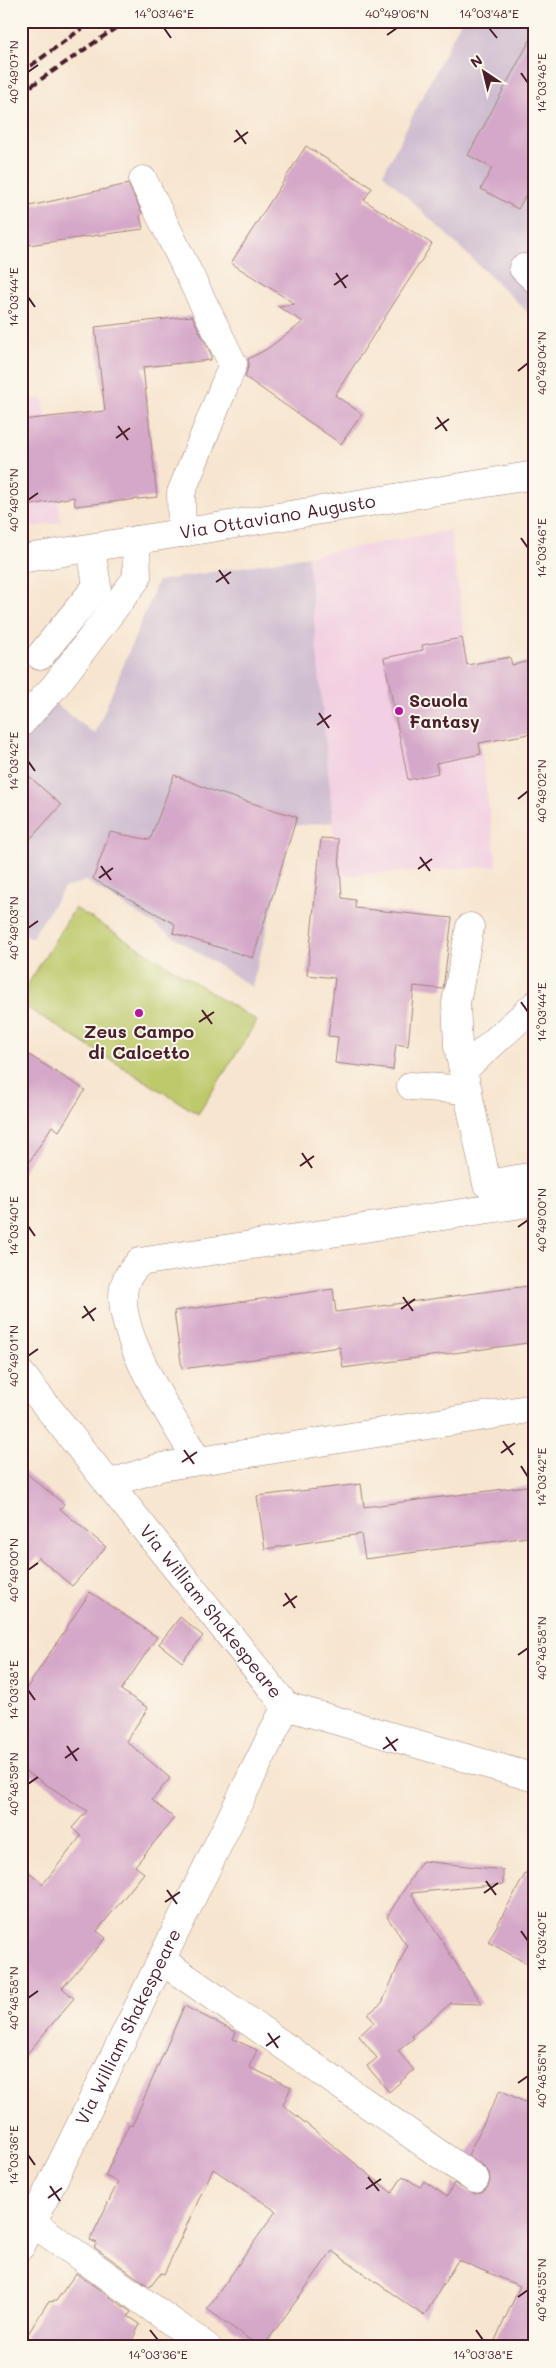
<svg xmlns="http://www.w3.org/2000/svg" width="556" height="2368" viewBox="0 0 556 2368" font-family="Mali,sans-serif">
	<style>
		.built { fill: #f2cfe2 }
		.industrial { fill: #cfbdd0 }
		.green { fill: #bdc96b; stroke: #84744b }
		.building { fill: #d5a7c8 }
		.lines { fill: none; stroke-linecap: round; stroke-linejoin: round }
		.minor-casing { stroke: #a0827d; stroke-width: 29 }
		.minor { stroke: #fff; stroke-width: 28 }
		.rail { stroke: #4a1f2b; stroke-width: 4; stroke-dasharray: 8 4; stroke-linecap: butt }
		.ticks { fill: none; stroke: #4a1f2b; stroke-width: 2 }
		.poi-dot { fill: #b5179e; stroke: #fbf7ec; stroke-width: 2 }
		.labels { text-anchor: middle; stroke-width: 4; stroke-linejoin: round; paint-order: stroke }
		.street-label { font-size: 18px; fill: #4a1f2b; stroke: #fbf7ec }
		.poi-label { font-size: 18px; font-weight: bold; fill: #4a1f2b; stroke: #fbf7ec; text-anchor: start }
		.neatline { fill: none; stroke: #4a1f2b; stroke-width: 2 }
		.ticks-label { font-size: 12px; text-anchor: middle; fill: #4a1f2b }
	</style>
	<rect width="100%" height="100%" fill="#fbf7ec"/>
	<filter id="ink" filterUnits="userSpaceOnUse"><feTurbulence type="fractalNoise" baseFrequency=".02" numOctaves="2"/><feDisplacementMap in="SourceGraphic" scale="10" xChannelSelector="R" yChannelSelector="G"/><feConvolveMatrix kernelMatrix="1 2 1 2 8 2 1 2 1" color-interpolation-filters="sRGB"/></filter>
	<filter id="wash" filterUnits="userSpaceOnUse"><feTurbulence type="fractalNoise" baseFrequency=".0096" numOctaves="4" result="noise"/><feDisplacementMap in="SourceGraphic" scale="20" xChannelSelector="R" yChannelSelector="G"/><feGaussianBlur stdDeviation="1.12" result="paint"/><feColorMatrix in="noise" values="0 0 0 0 0 0 0 0 0 0 0 0 0 0 0 0 0 1.4 0 .05"/><feComposite in="paint" operator="in"/></filter>
	<g filter="url(#wash)">
		<rect width="100%" height="100%" fill="#f7e5cf"/>
		<!-- built -->
		<path class="built" d="M21 372 24 399H43L61 522 21 529Z
			M450 530 497 866 338 876 308 556Z"/>
		<!-- industrial -->
		<path class="industrial" d="M461 21H535V319L383 174Z
			M308 556 333 822 293 826 252 987 86 881 64 888 31 939 21 932V735L51 700 95 734 158 581Z"/>
		<!-- green -->
		<path class="green" d="M75 908 257 1021 198 1114 21 1004V995Z"/>
		<g id="blocks">
			<!-- building -->
			<path class="building" d="M535 31V178L518 209 481 189 492 168 468 155Z
				M306 146 372 188 364 200 432 244 335 395 362 414 341 444 245 377 249 364 248 359 267 349 303 322 277 306 295 304 231 263Z
				M128 184 142 213 140 216 143 229 21 246V208Z
				M192 316 211 354V360L143 367 157 497 75 506 74 497 21 507V420L105 411 95 327Z
				M462 638 467 665 510 657 512 665 535 660V733L479 743 481 754 436 763 438 773 408 780 384 658 423 650 422 645Z
				M21 769 61 805 21 849Z
				M174 775 216 792 297 817 253 958 173 933 175 924 93 879 110 832 150 840Z
				M321 838 338 839 342 898 355 900V908L452 918 443 989 414 986 408 1046 396 1044 393 1070 335 1063 338 1037 328 1036 335 978 307 975Z
				M21 1050 85 1090 59 1131 52 1126 21 1175Z
				M535 1285V1342L343 1368 340 1347 182 1369 174 1311 333 1289 336 1312Z
				M21 1469 64 1504 60 1509 106 1547 72 1586 38 1557 21 1576Z
				M361 1484 364 1507 535 1485V1536L365 1559 361 1534 265 1549 257 1496Z
				M90 1592 157 1637 121 1690 148 1708 126 1741 170 1778 152 1800 174 1818 135 1866 144 1873 97 1931 106 1938 62 1988 74 1998 21 2061V1865L43 1884 81 1836 72 1828 87 1811 21 1768V1697Z
				M180 1617 203 1636 182 1662 159 1644Z
				M535 1856V1968L488 1942Z
				M422 1861 503 1870V1884L411 1893 482 2004 451 2003 412 2036 414 2038 398 2051 414 2070 389 2092 367 2066 377 2058 359 2036 374 2022 368 2014 382 2003 407 1946 387 1917Z
				M184 2006 236 2032 233 2039 257 2050 249 2067 291 2087 283 2105 392 2193 403 2176 420 2187 424 2181 447 2197 454 2183 473 2194 482 2193 487 2188 490 2181 489 2173 484 2166 468 2155 500 2090 535 2107V2326L525 2347H492L520 2286 458 2260 424 2316 332 2251 263 2347H260L207 2309 276 2211 213 2169 164 2274 161 2273 150 2287 94 2247 97 2243 90 2240 118 2182 105 2176 129 2124 132 2126Z
				M76 2273 131 2312 128 2316 140 2324 129 2347H42L26 2337 48 2302 56 2301Z"/>
		</g>
	</g>
	<g filter="url(#ink)">
		<use href="#blocks" fill-opacity="0" stroke="#a0827d" stroke-width="1"/>
		<g class="lines">
			<!-- minor casing -->
			<g class="minor-casing">
				<g id="minor">
					<path d="M143 180 233 364 181 493 182 533"/>
					<path d="M523 268 535 279"/>
					<path id="s1" d="M21 559 535 475"/>
					<path d="M40 656 97 586 91 548"/>
					<path d="M21 723 55 686 137 578 136 540"/>
					<path d="M470 927 456 1003 458 1046 487 1184 535 1176"/>
					<path d="M463 1070 535 1005"/>
					<path d="M411 1086 468 1090"/>
					<path id="s2" d="M21 1374 286 1706"/>
					<path d="M198 1461C175 1423 108 1324 126 1281 128 1274 135 1268 139 1262L535 1202"/>
					<path d="M108 1484 161 1467 535 1408"/>
					<path d="M286 1706 535 1778"/>
					<path d="M161 1960 475 2179"/>
					<path d="M33 2223 207 2347"/>
					<path id="s3" d="M21 2246 286 1706"/>
				</g>
			</g>
			<!-- minor -->
			<use href="#minor" class="minor"/>
			<!-- rail -->
			<path class="rail" d="M21 73 92 21
				M21 93 126 21"/>
		</g>
	</g>
	<!-- ticks -->
	<path class="ticks" d="M164 28 171 38M489 28 497 38M387 35 397 28M28 72 38 65M521 73 528 83M236 130 246 144M234 142 248 132M336 273 346 288M334 285 348 275M28 297 35 307M518 371 528 363M437 417 447 431M118 426 128 440M435 429 449 419M116 438 130 428M28 500 38 493M521 538 528 548M219 570 229 584M216 582 231 572M319 713 329 728M317 725 331 715M28 761 35 771M518 799 528 791M420 857 430 871M101 866 111 880M418 869 432 859M99 878 113 868M28 928 38 921M521 1002 528 1012M202 1010 212 1024M199 1022 214 1012M302 1153 312 1168M300 1166 314 1156M28 1226 35 1236M518 1227 528 1220M403 1297 413 1311M84 1306 94 1321M401 1309 415 1299M82 1318 96 1308M28 1356 38 1349M503 1441 513 1455M184 1450 194 1464M501 1453 515 1443M182 1462 197 1452M521 1466 528 1477M28 1570 38 1563M285 1593 295 1608M283 1606 297 1596M518 1655 528 1648M28 1690 35 1700M386 1737 396 1751M67 1746 77 1761M383 1749 398 1739M65 1758 79 1748M28 1784 38 1777M486 1881 496 1895M167 1890 177 1904M484 1893 498 1883M165 1902 180 1892M521 1931 528 1941M28 1998 38 1991M268 2033 278 2048M266 2046 280 2036M518 2083 528 2076M28 2155 35 2165M368 2177 379 2191M50 2186 60 2201M366 2189 381 2179M48 2198 62 2188M518 2297 528 2290M150 2330 158 2340M476 2330 483 2340"/>
	<!-- markers -->
	<g class="poi-dot">
		<circle cx="399" cy="711" r="5"/>
		<circle cx="139" cy="1013" r="5"/>
	</g>
	<g class="labels">
		<!-- street labels -->
		<g class="street-label">
			<text dy="6" stroke="none"><textPath href="#s1" startOffset="260">Via Ottaviano Augusto</textPath></text>
			<text dy="6" stroke="none"><textPath href="#s2" startOffset="304">Via William Shakespeare</textPath></text>
			<text dy="6" stroke="none"><textPath href="#s3" startOffset="244">Via William Shakespeare</textPath></text>
		</g>
		<!-- poi labels -->
		<g class="poi-label">
			<text x="409" y="707">Scuola<tspan x="409" dy="21">Fantasy</tspan></text>
			<text x="139" y="1038" text-anchor="middle">Zeus Campo<tspan x="139" dy="21">di Calcetto</tspan></text>
		</g>
	</g>
	<!-- margin -->
	<rect width="556" height="2368" fill="none" stroke="#fbf7ec" stroke-width="55"/>
	<!-- north arrow -->
	<g transform="translate(484 72) rotate(325)" stroke="#fbf7ec" stroke-width="4" paint-order="stroke">
	<path d="M0-4L9 19L0 12L-9 19Z" fill="#4a1f2b"/>
	<text y="-8" font-size="14" font-weight="bold" text-anchor="middle" fill="#4a1f2b">N</text>
	</g>
	<rect x="28" y="28" width="500" height="2312" class="neatline"/>
	<g class="ticks-label">
		<text x="164" y="18">14°03'46"E</text>
		<text x="397" y="18">40°49'06"N</text>
		<text x="489" y="18">14°03'48"E</text>
		<text transform="translate(14 72) rotate(-90)" y="4">40°49'07"N</text>
		<text transform="translate(542 83) rotate(-90)" y="4">14°03'48"E</text>
		<text transform="translate(14 297) rotate(-90)" y="4">14°03'44"E</text>
		<text transform="translate(542 363) rotate(-90)" y="4">40°49'04"N</text>
		<text transform="translate(14 500) rotate(-90)" y="4">40°49'05"N</text>
		<text transform="translate(542 548) rotate(-90)" y="4">14°03'46"E</text>
		<text transform="translate(14 761) rotate(-90)" y="4">14°03'42"E</text>
		<text transform="translate(542 791) rotate(-90)" y="4">40°49'02"N</text>
		<text transform="translate(14 928) rotate(-90)" y="4">40°49'03"N</text>
		<text transform="translate(542 1012) rotate(-90)" y="4">14°03'44"E</text>
		<text transform="translate(542 1220) rotate(-90)" y="4">40°49'00"N</text>
		<text transform="translate(14 1226) rotate(-90)" y="4">14°03'40"E</text>
		<text transform="translate(14 1356) rotate(-90)" y="4">40°49'01"N</text>
		<text transform="translate(542 1477) rotate(-90)" y="4">14°03'42"E</text>
		<text transform="translate(14 1570) rotate(-90)" y="4">40°49'00"N</text>
		<text transform="translate(542 1648) rotate(-90)" y="4">40°48'58"N</text>
		<text transform="translate(14 1690) rotate(-90)" y="4">14°03'38"E</text>
		<text transform="translate(14 1784) rotate(-90)" y="4">40°48'59"N</text>
		<text transform="translate(542 1941) rotate(-90)" y="4">14°03'40"E</text>
		<text transform="translate(14 1998) rotate(-90)" y="4">40°48'58"N</text>
		<text transform="translate(542 2076) rotate(-90)" y="4">40°48'56"N</text>
		<text transform="translate(14 2155) rotate(-90)" y="4">14°03'36"E</text>
		<text transform="translate(542 2290) rotate(-90)" y="4">40°48'55"N</text>
		<text x="158" y="2359">14°03'36"E</text>
		<text x="483" y="2359">14°03'38"E</text>
	</g>
</svg>
